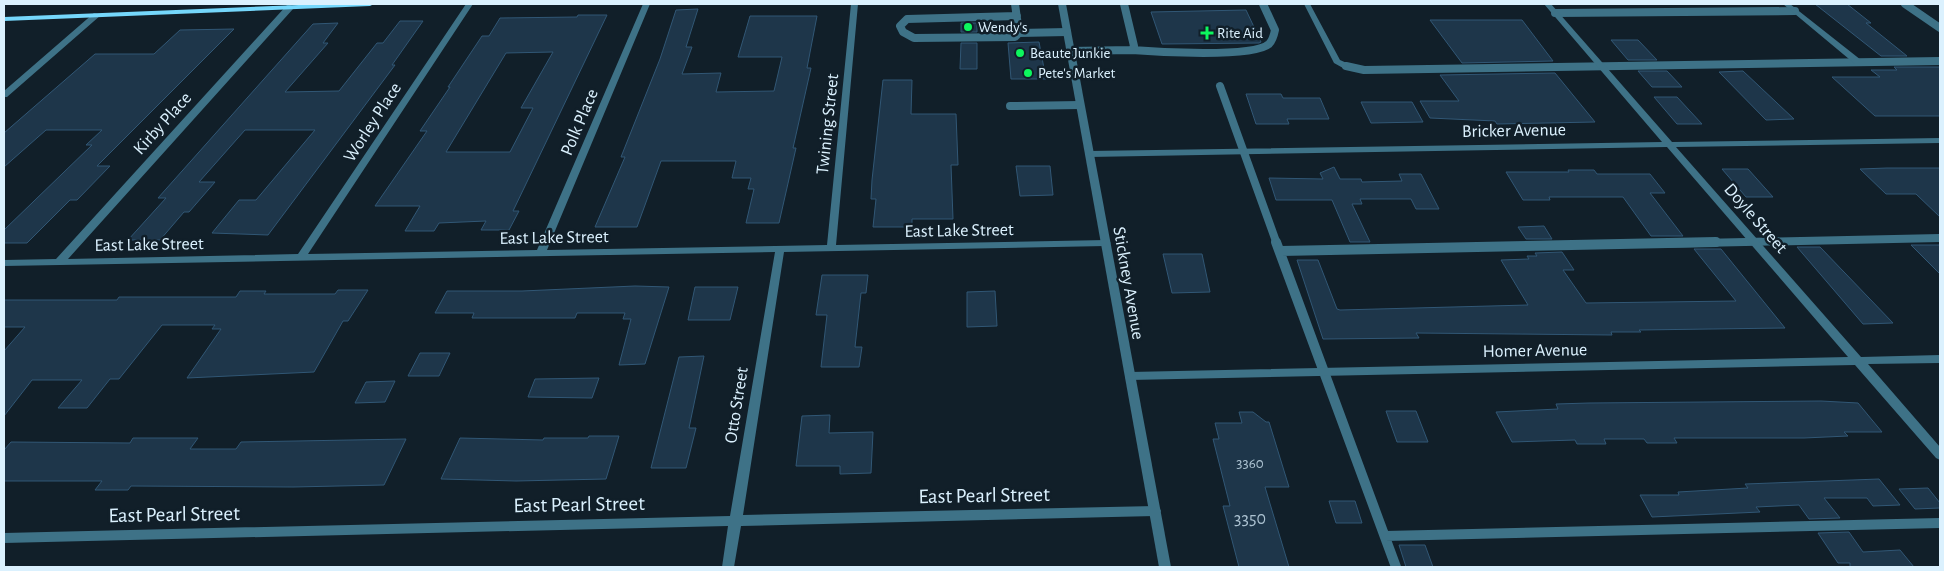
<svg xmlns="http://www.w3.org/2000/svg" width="1944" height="571" viewBox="0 0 1944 571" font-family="'Alegreya Sans',sans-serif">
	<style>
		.building { fill: #1e364a; stroke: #315775; fill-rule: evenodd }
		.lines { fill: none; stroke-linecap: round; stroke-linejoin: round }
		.service-far1 { stroke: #3e7287; stroke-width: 8 }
		.service { stroke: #3e7287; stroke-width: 10 }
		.minor { fill: #3e7287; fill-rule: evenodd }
		.tertiary { fill: #3e7287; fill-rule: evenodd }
		.secondary { fill: #75d7fb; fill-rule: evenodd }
		.poi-dot { fill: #0df75e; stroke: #111f29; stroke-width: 2 }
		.labels { text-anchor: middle; stroke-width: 5; stroke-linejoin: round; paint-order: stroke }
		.far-poi-label { font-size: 15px; fill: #dbf1fe; stroke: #111f29; text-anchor: start }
		.number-label { font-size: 15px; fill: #acc2d1 }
		.street-label { font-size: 18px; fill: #dbf1fe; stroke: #111f29 }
		.near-number-label { font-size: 18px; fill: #acc2d1 }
		.near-street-label { font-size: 21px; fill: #dbf1fe; stroke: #111f29 }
	</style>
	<rect width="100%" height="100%" fill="#111f29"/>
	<!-- building -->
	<path class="building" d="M1815 4H1847L1871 23H1866L1907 56H1881Z
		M698 9 686 47H692L682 74 721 73 716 92 774 91 782 57H738L750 16H817L807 68H811L793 148H796L779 223H746L754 189H748L751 178H732L736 161H661L637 227H595L625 157H621L660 59 676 10Z
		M1246 10 1261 42 1259 43 1162 44 1151 12Z
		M578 15H607L513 211H519L509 230H481L486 221 439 223 434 231H405L420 206H375L427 131H420L450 87H448L482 36H489L500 18 577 17ZM553 52 521 108H533L510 152H446L506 53Z
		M1430 20H1522L1553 61 1462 63Z
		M400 21H423L392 65H395L268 235 212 233 239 200H256L315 130H245L199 182H215L189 212H184L160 240H128L166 198H158L313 24 338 23 323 43H328L285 92 339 91 377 43H383Z
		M961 23H977V32H961Z
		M234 29 97 166H110L77 200H70L27 243H4V230L92 145H86L102 130H46L4 167V133L95 54H154L180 30Z
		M1611 40H1638L1657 60H1628Z
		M1039 42 1046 79H1011L1008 43Z
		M961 43H977V69H960Z
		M1894 67H1940V116H1875L1832 77H1880L1871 70H1897Z
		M1638 71H1667L1682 87H1652Z
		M1743 71 1794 119 1766 120 1719 72Z
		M1555 73 1595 122 1497 124 1495 121 1430 118 1420 101H1459L1440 75Z
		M883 80H912L911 114H956L958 165H951L953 219H912V227H873L876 199H871L872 180Z
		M1246 94H1281L1283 98H1320L1329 119H1287L1289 124H1256Z
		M1654 97H1677L1702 124H1677Z
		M1361 102H1412L1423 122 1371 123Z
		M1016 166H1050L1053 195 1020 196Z
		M1334 167 1340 179H1361L1362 182 1402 181 1399 174H1421L1439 209H1416L1411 199H1360L1362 204H1352L1370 242H1350L1332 200H1276L1269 178 1323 179 1320 173Z
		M1887 168H1940V217L1916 194H1886L1860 169Z
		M1722 169H1748L1773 197H1746Z
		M1568 170H1594L1597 174H1650L1665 193H1650L1683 236H1651L1623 197H1549L1550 200H1523L1506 172H1569Z
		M1544 226 1552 239H1526L1518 227Z
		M1911 245H1940V274Z
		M1797 247H1820L1893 323 1863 324Z
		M1694 249H1721L1785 328 1639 330 1641 332H1611L1612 335 1416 333 1419 338 1323 339 1297 260H1318L1337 309 1340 310 1528 305 1501 260 1529 259 1527 256H1537L1535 253 1562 252 1574 270H1563L1586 303 1736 301Z
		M1163 254H1202L1210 292 1172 293Z
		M822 275H868L866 293H861L855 347H862L859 367H821L827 315H816Z
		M635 286 669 287 645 364 619 365 631 319H623L625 313H577L575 318H472L474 313H435L447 291H522Z
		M695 287H738L730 320H688Z
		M338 290H368L348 321H343L314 372 187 378 221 329H212L215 325H162L119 379H110L87 408H58L82 380H32L4 416V351L25 327H4V300H117L119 297H236L240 291H266L264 294H335Z
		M995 291 997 326 967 327V292Z
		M420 353H450L439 376H408Z
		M704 356 689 428H696L686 468H651L679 357Z
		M599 378 592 398 528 397 535 379Z
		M395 381 385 402 355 403 366 382Z
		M1821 401 1858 403 1882 432H1844L1848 436 1804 438H1674L1677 443H1647L1644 439H1604L1606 444H1577L1575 440 1512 442 1496 412 1558 409 1556 404 1589 403Z
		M1386 411H1416L1428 442H1397Z
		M1239 412H1253L1266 422H1269L1289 487H1265L1289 567H1239L1223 506H1230L1213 439H1219L1215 423H1242Z
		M830 415 829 433 873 432 871 473 840 474V466H796L802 416Z
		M589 436H619L606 479 516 481 441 479 460 438 543 440 544 438H588Z
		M133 438H198L190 449H236L241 442 406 439 384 485 293 487 131 486 128 490H95L102 481H4V450L11 442 130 443Z
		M1879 479 1900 505 1873 506 1867 498H1824L1840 518 1809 519 1799 505 1756 507 1760 512 1652 517 1640 495H1679L1678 492 1748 488 1745 484Z
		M1928 488 1940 503V508L1915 509 1899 489Z
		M1329 501H1355L1362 523H1336Z
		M1849 532 1863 552 1900 550 1914 567H1850V563H1838L1818 533Z
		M1399 545H1425L1433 567H1406Z"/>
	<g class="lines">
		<!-- service-far1 -->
		<path class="service-far1" d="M1015 4 1019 33 1067 32
			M1905 4 1940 28
			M1555 13 1795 11
			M1017 16 907 19 900 26 903 32 914 38 1015 37 1019 33
			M1132 50C1156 52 1253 58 1269 44 1272 41 1274 35 1275 30L1263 4
			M1070 51 1132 50 1134 46 1124 4
			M1346 66 1364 70 1940 61
			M1220 86 1277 244
			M1010 106 1080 105
			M1653 244 1940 238"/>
		<!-- service -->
		<path class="service" d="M1276 242 1396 567
			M1281 251 1716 242
			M1385 536 1940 523"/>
		<!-- minor -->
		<path class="minor" d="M466 4H473L308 254 537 250 643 4H650L547 250 827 245 851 4H858L836 245 1106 240 1111 243 1106 246 784 252 743 515 1155 506 1159 507 1161 511 1159 515 1155 516 741 526 734 567H722L728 526 4 543V533L730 516 775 252 4 266V260L56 259 287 5H290L294 7 293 9 68 259 298 254Z
			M1304 4H1310L1340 60 1349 64V68H1343L1334 63Z
			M1544 4H1551L1672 142 1940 138V143L1676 147 1861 357 1940 355V363L1868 364 1940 447V460L1936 458 1855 365 1130 380 1126 379 1125 376 1126 373 1130 372 1848 357 1667 147 1089 157 1085 154 1089 151 1662 142Z
			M1783 4H1790L1861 60V64H1855Z
			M94 13 101 15 7 97H4V91Z"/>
		<!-- tertiary -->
		<path class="tertiary" d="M1058 4H1066L1171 567H1159Z"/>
		<!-- secondary -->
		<path class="secondary" d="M324 4H374L370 6 4 21V17Z"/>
	</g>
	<!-- markers -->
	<g class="poi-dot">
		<circle cx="968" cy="27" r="5"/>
		<path d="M1204.5 25.5h5v5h5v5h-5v5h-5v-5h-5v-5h5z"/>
		<circle cx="1020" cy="53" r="5"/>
		<circle cx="1028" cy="73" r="5"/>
	</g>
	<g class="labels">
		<!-- far-poi labels -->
		<g class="far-poi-label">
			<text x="978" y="32">Wendy's</text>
			<text x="1217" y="38">Rite Aid</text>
			<text x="1030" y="58">Beaute Junkie</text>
			<text x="1038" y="78">Pete's Market</text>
		</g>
		<!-- number labels -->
		<g class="number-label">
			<text x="1250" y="468">3360</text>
		</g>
		<!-- street labels -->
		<g class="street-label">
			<text transform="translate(372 122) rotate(-57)" y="6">Worley Place</text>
			<text transform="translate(579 122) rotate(-67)" y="6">Polk Place</text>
			<text transform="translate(162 123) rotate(-48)" y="6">Kirby Place</text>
			<text transform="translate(827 124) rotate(-84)" y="6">Twining Street</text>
			<text transform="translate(1514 130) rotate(-1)" y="6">Bricker Avenue</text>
			<text transform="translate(1756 218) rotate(49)" y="6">Doyle Street</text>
			<text transform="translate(959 230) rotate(-1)" y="6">East Lake Street</text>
			<text transform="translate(554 237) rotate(-1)" y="6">East Lake Street</text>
			<text transform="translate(149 244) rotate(-1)" y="6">East Lake Street</text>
			<text transform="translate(1129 283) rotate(80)" y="6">Stickney Avenue</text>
			<text transform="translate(1535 350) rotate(-1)" y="6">Homer Avenue</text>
			<text transform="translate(736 405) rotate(-81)" y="6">Otto Street</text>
		</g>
		<!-- near-number labels -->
		<g class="near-number-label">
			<text x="1250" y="524">3350</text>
		</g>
		<!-- near-street labels -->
		<g class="near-street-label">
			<text transform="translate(984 495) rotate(-1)" y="7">East Pearl Street</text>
			<text transform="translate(579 504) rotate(-1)" y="7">East Pearl Street</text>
			<text transform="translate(174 514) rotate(-1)" y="7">East Pearl Street</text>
		</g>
	</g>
	<!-- border -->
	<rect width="1944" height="571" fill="none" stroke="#dbf1fe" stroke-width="10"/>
</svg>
